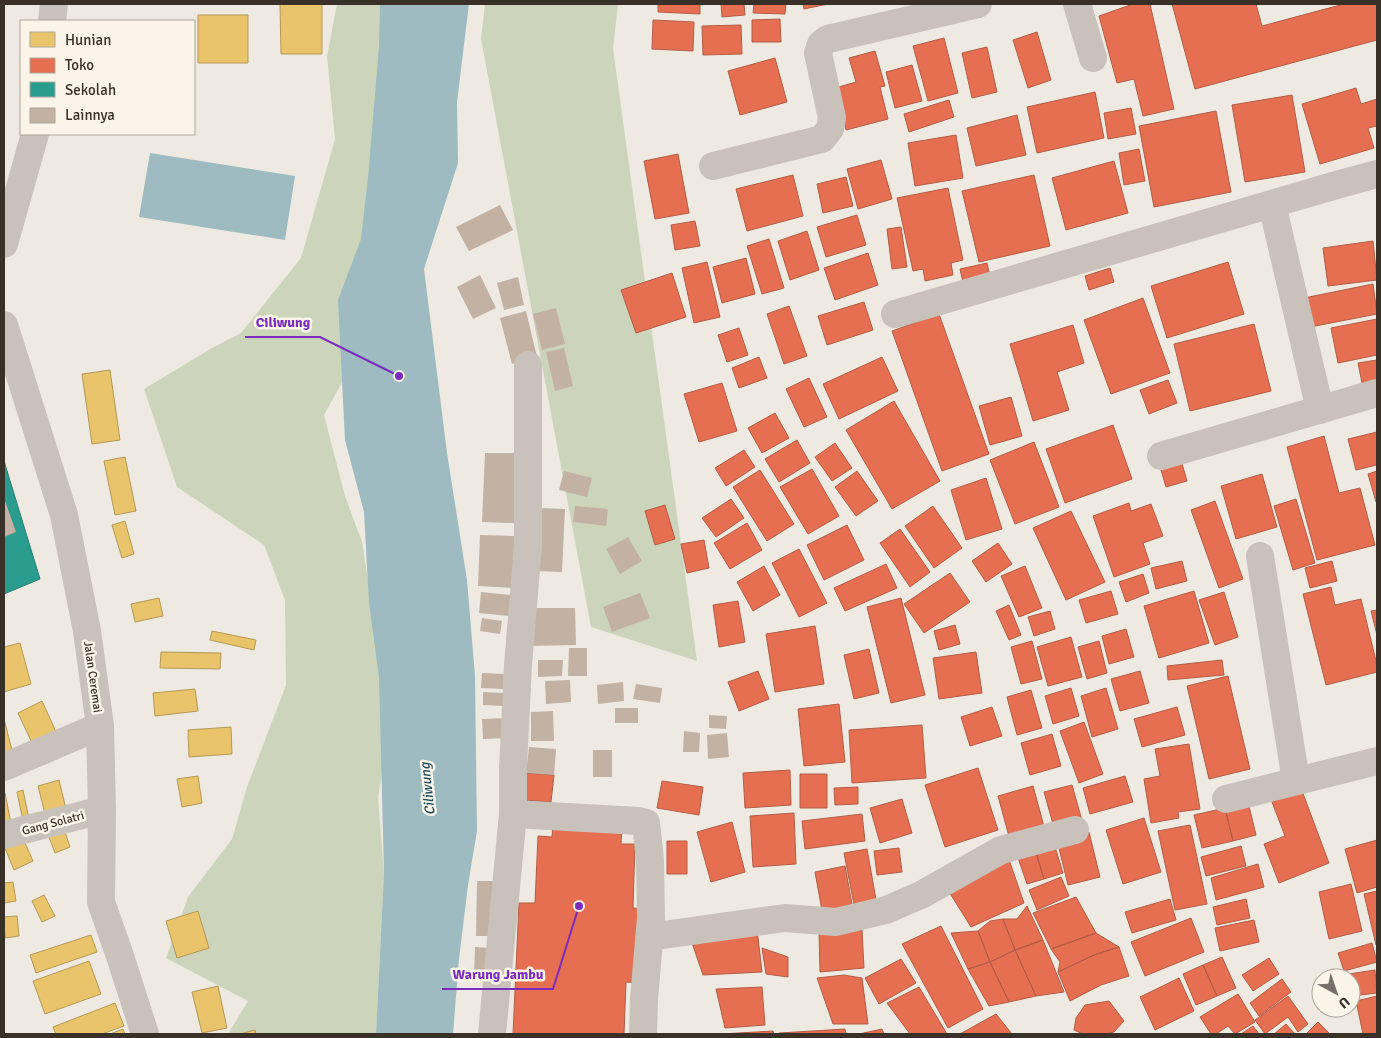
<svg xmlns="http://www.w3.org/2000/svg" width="1381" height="1038" viewBox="0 0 1381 1038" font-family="Signika,sans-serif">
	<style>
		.green { fill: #ccd5bb }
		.water { fill: #9dbbc0 }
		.homes { fill: #e9c46a; stroke: #b49856 }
		.shops { fill: #e76f51; stroke: #b35c45 }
		.schools { fill: #2a9d8f; stroke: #2e7c70 }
		.building { fill: #c3b1a3 }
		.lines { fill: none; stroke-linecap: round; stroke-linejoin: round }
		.minor { stroke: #c8c2ba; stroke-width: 28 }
		.labels { text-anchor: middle; stroke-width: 5; stroke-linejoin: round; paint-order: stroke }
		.street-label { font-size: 12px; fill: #393028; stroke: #fbf5e9 }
		.water-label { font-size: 14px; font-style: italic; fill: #1b4e5d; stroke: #fbf5e9 }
		.leader { fill: none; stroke: #7b2cbf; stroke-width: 2 }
		.callout-dot { fill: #7b2cbf; stroke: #fbf5e9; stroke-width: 2 }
		.callout-label { font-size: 14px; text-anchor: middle; font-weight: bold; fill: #7b2cbf; stroke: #fbf5e9; stroke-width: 5; stroke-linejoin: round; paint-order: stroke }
	</style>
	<rect width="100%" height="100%" fill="#eeeae2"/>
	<!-- green -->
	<path class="green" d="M337 4H388L349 370 324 415 345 496 362 542 372 605 389 685 385 756 378 797 384 874 376 1034H228L248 1001 166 958 188 897 232 839 247 787 286 685 285 600 264 545 177 487 144 389 212 348 241 333 301 258 335 139 327 56Z
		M485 4H618L613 48 697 661 591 627 481 39Z"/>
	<!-- water -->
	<path class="water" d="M380 4H469L457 102 458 163 424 269 447 453 467 580 475 676 477 831 468 885 459 959 453 1034H376L384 873 379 677 369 603 364 512 345 440 338 300 361 239 368 178 379 47Z
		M150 153 295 176 285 240 139 217Z"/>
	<!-- homes -->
	<path class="homes" d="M280 4H322V54H281Z
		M198 15H248V63H198Z
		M110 370 120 440 92 444 82 374Z
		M125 457 136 511 115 515 104 461Z
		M125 521 134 554 122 558 112 525Z
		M159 598 163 616 135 622 131 604Z
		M212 631 256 640 254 650 210 640Z
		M20 643 31 684 4 692V647Z
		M161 652 221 653 220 669 160 668Z
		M195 689 198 711 155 716 153 693Z
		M42 701 57 734 33 745 18 713Z
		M4 719 12 750 4 753Z
		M231 727 232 754 189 757 188 730Z
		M198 776 202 803 182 807 177 779Z
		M59 780 66 809 45 814 38 786Z
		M23 790 30 824 24 826 17 792Z
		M5 793 11 823 4 824V794Z
		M62 823 70 847 55 853 46 829Z
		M22 836 33 861 14 870 4 846Z
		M13 882 16 901 4 903V883Z
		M44 895 55 916 42 922 32 901Z
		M198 911 209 948 177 958 166 921Z
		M17 916 19 936 5 938 4 917Z
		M91 935 97 952 36 973 30 955Z
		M89 961 101 994 45 1014 33 981Z
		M218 986 227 1028 202 1033 192 992Z
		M115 1003 124 1026 102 1034H56L53 1027Z
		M123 1029 125 1034H110Z
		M255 1030 256 1034H240Z"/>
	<!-- shops -->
	<path class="shops" d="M658 4H700V14L658 12Z
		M721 4H744L745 15 722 17Z
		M754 4H786L785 14 753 13Z
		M803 4H828L804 9Z
		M1133 4H1150L1174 109 1143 116 1134 79 1117 83 1099 16Z
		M1172 4H1256L1262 26 1344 4H1377V40L1195 89Z
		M780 19 781 42H752V20Z
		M653 20 694 22 693 51 652 49Z
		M741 25 742 54 703 55 702 26Z
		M1037 32 1051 80 1028 88 1013 40Z
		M944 38 958 93 928 101 913 46Z
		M987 47 997 92 972 98 962 53Z
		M875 51 885 86 880 87 888 119 846 130 835 88 856 82 849 58Z
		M775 58 787 102 740 115 728 71Z
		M912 65 922 101 895 108 886 72Z
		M1356 88 1361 104 1377 99V126L1368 128 1374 148 1320 164 1302 104Z
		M1095 92 1104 138 1037 153 1027 107Z
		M1292 95 1305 172 1245 182 1232 105Z
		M949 100 954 117 909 132 904 114Z
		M1131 108 1136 134 1108 139 1104 113Z
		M1216 111 1231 192 1154 207 1139 126Z
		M1017 115 1026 155 976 166 967 128Z
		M956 135 963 178 915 186 908 143Z
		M1139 149 1145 181 1124 185 1119 153Z
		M678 154 689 213 655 219 644 161Z
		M881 160 892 199 858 209 847 169Z
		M1114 161 1128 213 1066 230 1052 178Z
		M793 175 803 216 747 231 736 189Z
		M1034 175 1050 246 979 262 962 191Z
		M846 177 853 206 823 213 817 184Z
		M948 188 963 260 951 263 953 275 925 281 923 269 913 271 897 198Z
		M857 215 866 245 826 257 817 227Z
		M695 221 700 246 675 250 671 225Z
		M901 227 907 267 892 269 887 229Z
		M807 231 819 270 790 280 778 241Z
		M769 239 784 288 762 294 747 246Z
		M1373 241 1377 280 1328 286 1323 248Z
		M868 253 878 285 835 300 824 268Z
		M746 258 755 294 722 303 713 267Z
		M707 262 720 317 694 323 682 268Z
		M1228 262 1244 314 1167 338 1151 286Z
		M987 263 991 281 964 287 960 269Z
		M1110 268 1114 282 1089 290 1085 276Z
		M672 273 686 317 636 333 621 290Z
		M1373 284 1377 314 1310 327 1304 298Z
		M1143 298 1170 373 1111 394 1084 320Z
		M864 302 873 330 827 345 818 316Z
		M789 306 807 356 784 364 767 314Z
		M939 314 989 454 942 471 892 331Z
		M1377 319V355L1338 363 1331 328Z
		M1254 324 1271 391 1190 411 1174 344Z
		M1073 325 1084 363 1057 372 1069 410 1033 421 1010 344Z
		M739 328 748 355 727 362 718 335Z
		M759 357 767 378 739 388 732 368Z
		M882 357 898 391 839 419 823 384Z
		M1377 360V380L1362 383 1358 363Z
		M809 378 827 417 804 427 786 389Z
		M1168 380 1177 403 1149 414 1140 390Z
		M722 383 737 431 699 442 684 394Z
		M1011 397 1022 436 990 445 979 406Z
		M894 401 940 481 892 509 846 430Z
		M775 413 789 438 762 453 748 428Z
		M1113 425 1132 479 1065 503 1046 449Z
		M1377 432V465L1356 470 1348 439Z
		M1324 436 1339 493 1360 488 1375 545 1317 560 1287 447Z
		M797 440 810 463 779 482 765 459Z
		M1034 442 1059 507 1015 524 990 460Z
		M835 443 852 468 832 481 815 457Z
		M744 450 755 467 726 486 715 468Z
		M1180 457 1187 481 1166 487 1159 463Z
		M812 469 839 516 808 534 780 487Z
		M760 470 794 524 767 541 733 487Z
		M857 471 878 501 856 516 835 487Z
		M1377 471V501L1376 502 1368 474Z
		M1262 474 1277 527 1236 539 1221 486Z
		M986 478 1002 529 966 540 951 490Z
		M731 499 744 518 716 537 702 518Z
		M1296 499 1315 563 1293 570 1274 506Z
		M1215 501 1243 579 1219 588 1191 510Z
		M1129 503 1131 511 1151 504 1163 536 1143 543 1150 564 1114 577 1093 516Z
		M665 505 675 539 655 545 645 511Z
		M933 506 962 548 934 568 905 526Z
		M1071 511 1105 582 1066 600 1033 528Z
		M747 523 762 550 730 569 714 543Z
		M847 525 864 560 824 580 807 545Z
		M900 529 930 572 910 587 880 543Z
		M704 540 709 568 687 573 681 544Z
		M998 543 1012 564 986 582 972 561Z
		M799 549 827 603 799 617 772 563Z
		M1182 561 1187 581 1156 589 1151 568Z
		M1332 561 1337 581 1310 588 1305 568Z
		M886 564 897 588 845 611 834 588Z
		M764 566 780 595 753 611 737 582Z
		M1025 566 1042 608 1019 617 1001 576Z
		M950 573 970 602 924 633 904 604Z
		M1143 574 1149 593 1126 602 1119 582Z
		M1331 587 1335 605 1361 599 1377 665V672L1326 685 1303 594Z
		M1111 591 1118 614 1086 623 1079 600Z
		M1194 591 1209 643 1159 658 1144 606Z
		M1224 592 1238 637 1215 645 1199 600Z
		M901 598 925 695 891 703 867 607Z
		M738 601 745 642 719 647 713 605Z
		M1009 605 1021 635 1009 640 996 611Z
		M1377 610V635L1371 611Z
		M1050 611 1055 629 1034 636 1028 617Z
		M955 625 960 644 939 650 934 631Z
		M815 626 824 684 775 692 766 634Z
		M1126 629 1134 657 1109 664 1102 636Z
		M1071 637 1082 677 1048 686 1037 647Z
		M1032 641 1042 679 1021 684 1011 647Z
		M1099 641 1107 673 1087 679 1078 647Z
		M869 649 879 693 854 699 844 655Z
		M976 652 982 693 939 699 933 658Z
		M1222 660 1224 675 1168 680 1167 666Z
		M758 671 769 699 739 711 728 682Z
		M1140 671 1149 703 1120 711 1111 679Z
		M1228 676 1250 769 1209 779 1187 686Z
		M1071 688 1079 716 1053 724 1045 696Z
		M1106 688 1118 729 1092 737 1081 696Z
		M1031 690 1042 728 1017 735 1007 697Z
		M839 704 845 762 804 766 798 709Z
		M992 707 1002 736 970 746 961 717Z
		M1177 707 1185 735 1142 747 1134 719Z
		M1084 722 1103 774 1079 783 1060 731Z
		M922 725 926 778 852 783 849 730Z
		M1052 734 1061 766 1030 775 1021 743Z
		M1189 744 1200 809 1178 812 1179 818 1151 823 1144 779 1160 776 1155 749Z
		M978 768 998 830 945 847 925 785Z
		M790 770 791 805 745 808 743 773Z
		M526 773 554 775 551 802 524 800Z
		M800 774H827V808H800Z
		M1125 776 1133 802 1090 814 1083 788Z
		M662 781 703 787 699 815 657 808Z
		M1072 785 1083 824 1055 831 1044 792Z
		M1033 786 1045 830 1010 840 998 796Z
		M858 787V804L835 805 834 788Z
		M1302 791 1329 863 1279 883 1264 844 1285 836 1272 802Z
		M902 799 912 833 880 843 870 808Z
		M1248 802 1256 835 1233 841 1225 808Z
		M1225 808 1233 841 1202 848 1194 815Z
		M794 813 796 864 753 867 750 816Z
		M862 814 865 841 805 849 802 821Z
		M1144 818 1161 872 1123 884 1106 830Z
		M732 822 745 872 711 882 697 832Z
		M553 823 622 826 621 844H635L633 908 645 909 642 983 626 982 624 1034H513L519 903H535L538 836 552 837Z
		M1190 825 1207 904 1175 910 1158 831Z
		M1089 832 1100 877 1068 885 1057 840Z
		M1053 840 1063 873 1044 879 1034 846Z
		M1377 840V887L1357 893 1345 849Z
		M667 841H687V874H667Z
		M1034 846 1044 879 1027 884 1016 852Z
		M1241 846 1246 866 1206 876 1201 857Z
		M899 848 902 872 877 875 874 851Z
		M867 849 877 905 855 910 844 853Z
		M1007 854 1024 903 971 927 946 887Z
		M1258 864 1264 887 1216 900 1211 878Z
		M845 866 853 910 823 916 815 872Z
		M1061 877 1069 896 1037 910 1029 890Z
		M1351 884 1362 931 1329 939 1319 892Z
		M1377 891V944L1376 945 1364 894Z
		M1076 897 1096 933 1051 949 1033 913Z
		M1170 899 1176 920 1132 933 1125 912Z
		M1246 899 1250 918 1217 925 1213 907Z
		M1027 906 1043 940 1015 950 1003 919H1017Z
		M1191 918 1204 952 1145 976 1131 942Z
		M1003 919 1015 950 990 962 978 931 990 921Z
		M1254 920 1259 942 1220 951 1215 928Z
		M941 926 983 1009 948 1028 902 944Z
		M757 929 762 972 703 975 690 937Z
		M862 930 864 968 820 972 819 931Z
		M978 931 990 962 968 969 951 933Z
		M1096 933 1119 947 1094 955 1058 972 1060 962 1051 949Z
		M1043 940 1064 992 1036 996 1015 950Z
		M1372 943 1377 962 1344 971 1338 953Z
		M1119 947 1129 976 1101 985 1070 1001 1058 972 1094 955Z
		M762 948 788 957V977L766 974Z
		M1015 950 1036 996 1009 1002 990 962Z
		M1222 957 1236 988 1217 996 1203 965Z
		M1269 958 1279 974 1253 991 1242 975Z
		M901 959 916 983 879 1004 865 978Z
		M990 962 1009 1002 989 1006 968 969Z
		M1203 965 1217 996 1196 1005 1183 974Z
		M1375 970 1377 993 1352 996 1351 978H1349V974Z
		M844 975 862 978 868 1024H833L817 978Z
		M1179 978 1194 1011 1155 1030 1140 997Z
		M1282 979 1291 992 1259 1016 1250 1003Z
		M762 987 765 1025 725 1028 716 989Z
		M919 987 947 1034H910L887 1003Z
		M1238 994 1255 1022 1235 1034 1228 1026 1216 1034H1211L1200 1017Z
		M1288 996 1308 1024 1298 1032 1288 1017 1265 1034 1255 1020Z
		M1377 996V1034H1363L1356 1001Z
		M1109 1001 1124 1021 1114 1032 1104 1034H1083L1074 1030 1076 1018 1085 1005Z
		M996 1014 1012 1034H960Z
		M1318 1022 1330 1034H1306Z
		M1286 1024 1295 1034H1274Z
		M1253 1026 1259 1034H1241Z
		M845 1029 846 1034H780L779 1033Z
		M882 1029 884 1034H859Z
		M773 1031 774 1034H721Z"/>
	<!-- schools -->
	<path class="schools" d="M4 461 40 579 4 594Z"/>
	<!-- building -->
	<path class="building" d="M500 205 513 230 469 251 456 227Z
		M480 275 496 308 473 319 457 287Z
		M518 277 524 305 504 310 497 283Z
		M556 308 565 344 542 350 533 314Z
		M526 311 537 357 512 364 500 318Z
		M564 348 573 386 555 391 546 352Z
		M485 453H517L514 523 482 522Z
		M564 471 592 478 587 497 559 490Z
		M4 498 16 532 4 537Z
		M575 506 608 509 606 526 573 522Z
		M539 508 565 509 562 572 536 571Z
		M480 535 515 536 513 588 478 586Z
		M628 537 642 561 620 574 606 549Z
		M481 592 511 595 509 616 479 613Z
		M640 593 650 618 612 632 603 607Z
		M527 608H575L576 645 527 646Z
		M482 618 502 621 500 634 480 631Z
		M569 648H587V676H568Z
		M538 660H563L562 676 538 677Z
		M482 673 504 674 503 689 481 688Z
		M570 680 571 702 546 704 545 681Z
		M623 682 624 701 598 704 597 685Z
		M636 684 662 688 660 703 633 699Z
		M483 692 503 693V706L483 705Z
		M615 708H638V723H615Z
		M553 711 554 741H531V712Z
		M709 715 727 716 726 729 709 728Z
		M508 718 509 738 483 739 482 719Z
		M684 731 700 733 699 752H683Z
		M727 733 729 757 708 759 707 735Z
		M529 747 556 749 554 775 526 773Z
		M593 750H612V777H593Z
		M477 881H493L492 936H476Z
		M475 947 490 948 488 976H474Z"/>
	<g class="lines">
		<!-- minor -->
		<path class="minor" d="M1077 4 1093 58
			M52 21 54 4
			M713 166 822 139 830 129 832 118 818 53 821 44 828 39 978 4
			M1272 204 1320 410
			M4 244 35 134
			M895 314 1340 184 1377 174
			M4 325 64 515 87 631 100 726 102 810 101 902 120 956 145 1034
			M1161 456 1377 393
			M1260 556 1296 781
			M4 767 100 726
			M1226 799 1377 761
			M513 814V769L518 665 528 546V365
			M4 835 102 810
			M649 937 785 918 836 922 886 910 921 895 1001 850 1075 830
			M492 1034 513 814 639 821 646 823 650 860 651 918 644 999 643 1034"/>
	</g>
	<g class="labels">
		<!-- street labels -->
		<g class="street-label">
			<text transform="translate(93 677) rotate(82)" y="4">Jalan Ceremai</text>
			<text transform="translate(53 823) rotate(-15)" y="4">Gang Solatri</text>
		</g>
		<!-- water labels -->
		<g class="water-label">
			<text transform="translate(427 789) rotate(-96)" y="5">Ciliwung</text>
		</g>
	</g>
	<!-- callouts -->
	<path class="leader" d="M399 376L320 337H245M579 906L553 989H442"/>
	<g class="callout-dot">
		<circle cx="399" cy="376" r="5"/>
		<circle cx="579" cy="906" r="5"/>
	</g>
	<g class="callout-label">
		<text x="283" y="327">Ciliwung</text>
		<text x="498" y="979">Warung Jambu</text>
	</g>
	<!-- border -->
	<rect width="1381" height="1038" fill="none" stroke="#393028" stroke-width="10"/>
	<!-- legend -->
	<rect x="20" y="20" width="175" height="115" fill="#fbf5e9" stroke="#ada69c"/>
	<rect x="30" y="32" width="25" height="15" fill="#e9c46a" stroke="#ada69c"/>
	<text x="65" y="45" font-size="15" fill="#393028">Hunian</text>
	<rect x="30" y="58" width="25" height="15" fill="#e76f51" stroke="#ada69c"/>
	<text x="65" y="70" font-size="15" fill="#393028">Toko</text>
	<rect x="30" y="82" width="25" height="15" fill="#2a9d8f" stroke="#ada69c"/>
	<text x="65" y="95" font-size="15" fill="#393028">Sekolah</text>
	<rect x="30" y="108" width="25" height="15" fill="#c3b1a3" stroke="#ada69c"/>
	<text x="65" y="120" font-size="15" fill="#393028">Lainnya</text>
	<!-- north arrow -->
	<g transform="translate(1336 993) rotate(140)"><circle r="24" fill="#fbf5e9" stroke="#ada69c"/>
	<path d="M0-4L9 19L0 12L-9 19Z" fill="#787169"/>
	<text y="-8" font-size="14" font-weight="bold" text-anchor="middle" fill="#393028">U</text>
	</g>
</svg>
